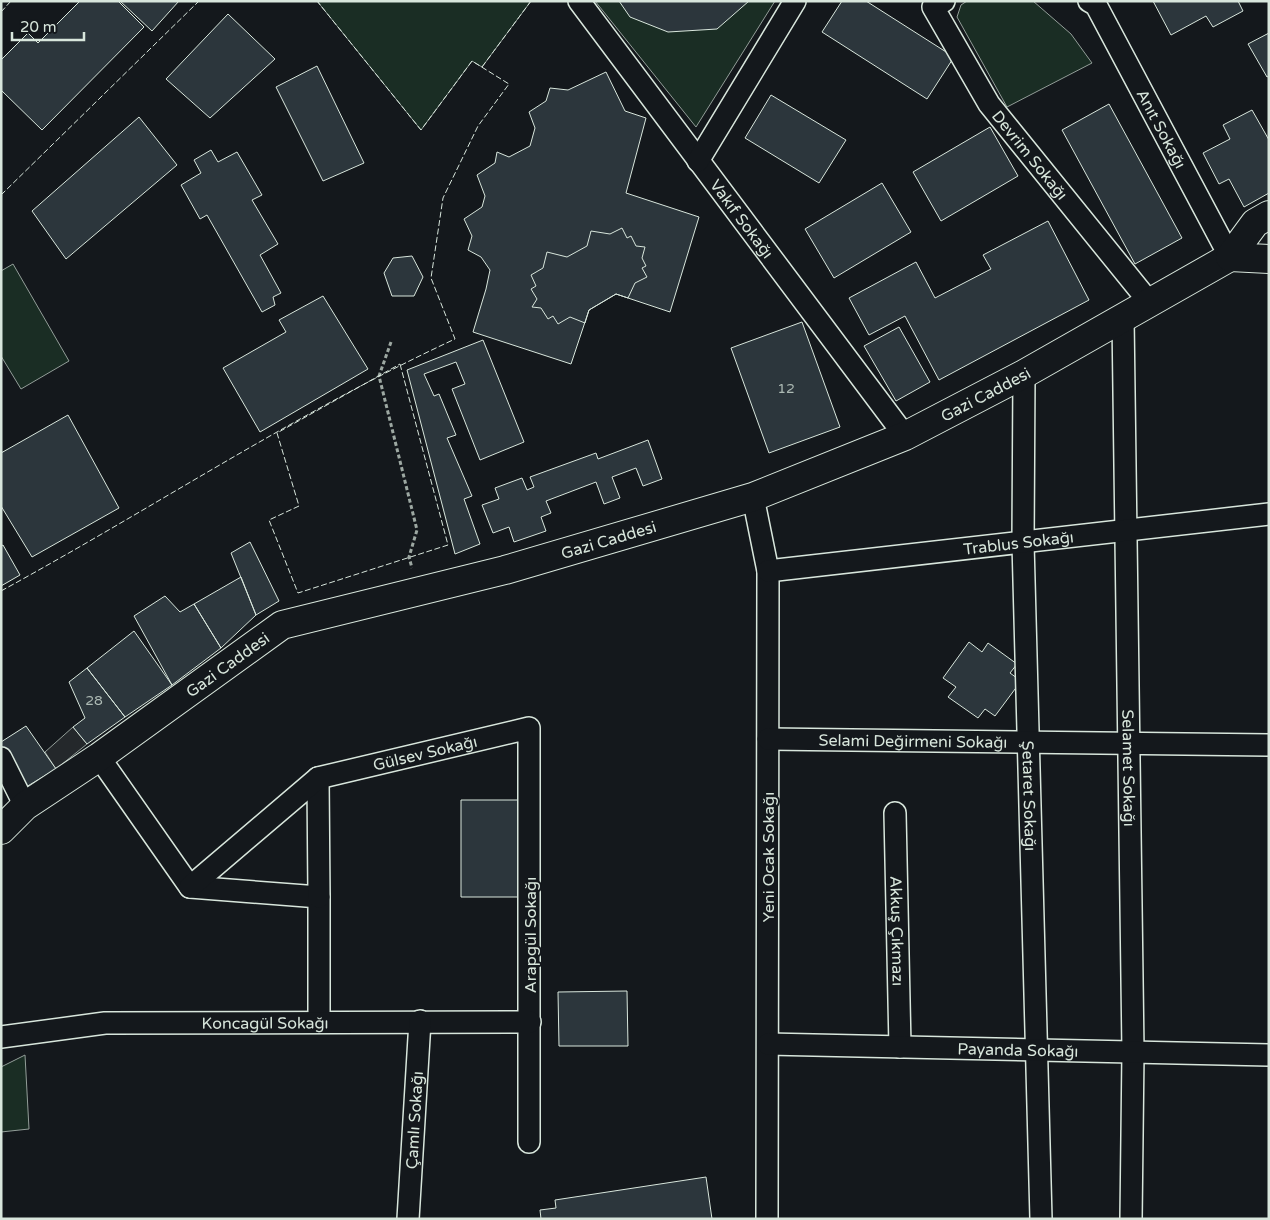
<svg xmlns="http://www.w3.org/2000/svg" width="1270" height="1220" viewBox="0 0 1270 1220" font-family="'Varela Round',sans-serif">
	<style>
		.green { fill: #1a2d24; stroke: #939e99 }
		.parking { fill: #24282b; stroke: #939e99 }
		.building { fill: #2c363c; stroke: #d8e6dc }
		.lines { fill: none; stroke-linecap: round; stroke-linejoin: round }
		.minor-casing { stroke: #d8e6dc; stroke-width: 24 }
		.tertiary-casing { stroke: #d8e6dc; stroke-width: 30 }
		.primary-casing { stroke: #d8e6dc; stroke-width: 30 }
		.path { stroke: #9da8a2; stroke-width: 3; stroke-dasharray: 4 2.5; stroke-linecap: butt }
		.minor { stroke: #14181c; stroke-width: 21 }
		.tertiary { stroke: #14181c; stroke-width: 28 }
		.primary { stroke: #14181c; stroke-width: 28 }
		.fence { stroke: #d8e6dc; stroke-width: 1; stroke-dasharray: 6 2.5; stroke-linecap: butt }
		.labels { text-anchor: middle; stroke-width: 4; stroke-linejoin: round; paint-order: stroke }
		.number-label { font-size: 14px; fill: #adbab4 }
		.street-label { font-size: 16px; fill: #d8e6dc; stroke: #14181c }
	</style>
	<rect width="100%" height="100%" fill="#14181c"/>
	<!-- green -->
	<path class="green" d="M317 1H531L482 67 472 61 421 130Z
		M595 1H775L696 127Z
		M967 1H1033L1071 34 1092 63 1007 107 957 17 961 5Z
		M13 264 69 361 21 389 1 356V271Z
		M25 1055 29 1129 1 1132V1067Z"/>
	<!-- parking -->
	<path class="parking" d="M73 727 87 744 56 769 45 752Z"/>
	<!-- building -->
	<path class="building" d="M80 1H118L144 27 42 130 1 90V60L28 33 38 43Z
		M120 1H179L152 31Z
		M619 1H749L717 29 668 32 630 17Z
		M842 1H866L954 57 927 99 822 32Z
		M1153 1H1238L1243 11 1213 27 1206 16 1171 35Z
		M228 14 275 59 210 118 166 79Z
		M1269 33V76L1267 77 1248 44Z
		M317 66 364 163 323 181 276 87Z
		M606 72 625 111 646 118 626 193 699 217 670 312 616 294 589 310 571 364 473 332 486 289 490 270 481 257 468 250 472 236 464 219 482 207 485 196 477 175 495 163 497 152 509 157 530 146 535 128 529 112 546 101 550 88 568 90Z
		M771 95 846 140 819 183 745 138Z
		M1109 104 1182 238 1135 264 1062 130Z
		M1252 110 1269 140V193L1244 207 1229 179 1219 184 1203 153 1230 139 1223 125Z
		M139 117 177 165 66 259 32 211Z
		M990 127 1018 176 941 221 913 172Z
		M211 150 218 162 237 152 262 195 252 200 278 244 260 255 281 293 273 297 275 305 262 312 207 215 200 219 181 185 201 173 194 160Z
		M882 183 911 232 834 278 805 229Z
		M1048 221 1089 300 939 380 905 316 869 335 849 298 916 262 935 298 991 269 983 255Z
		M622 228 627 238 631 236 636 246 645 247 642 258 646 266 642 268 647 277 635 283 628 298 616 294 589 310 585 323 570 317 558 324 553 316 548 319 541 308 532 307 537 299 531 289 536 286 531 275 543 268 547 252 567 257 587 246 591 231 610 234Z
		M412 256 423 277 414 296H392L384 273 393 258Z
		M323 296 368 369 260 432 223 368 286 332 279 320Z
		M802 322 840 427 769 453 731 348Z
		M899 327 930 382 896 401 864 346Z
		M483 340 524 442 480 460 452 389 465 384 456 362 424 374 434 396 439 394 456 435 447 438 472 496 464 499 480 544 455 554 407 370Z
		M68 415 119 508 32 557 1 506V453Z
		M648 440 662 479 643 486 636 468 612 477 620 498 604 504 596 482 546 501 551 513 541 517 546 531 514 542 509 527 493 533 482 505 499 499 495 488 522 478 527 490 534 487 530 477 596 453 598 459Z
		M250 542 279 601 256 615 231 553Z
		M3 545 20 575 1 586V546Z
		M241 577 256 615 221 648 194 604Z
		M165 596 180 612 194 604 221 648 172 685 134 616Z
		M134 631 172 685 125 717 87 668Z
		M969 642 982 652 988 643 1017 664 1010 673 1021 681 995 716 985 709 978 718 948 697 956 687 943 678Z
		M87 668 125 717 87 744 73 727 85 718 69 682Z
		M26 726 56 769 26 787 1 746V742Z
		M461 800H519L518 897H461Z
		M627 991 628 1046H559L558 992Z
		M706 1177 712 1219H541L540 1210 556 1208 555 1200Z"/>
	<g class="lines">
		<!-- minor casing -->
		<g class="minor-casing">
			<g id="minor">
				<path id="s1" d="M579 1 905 436"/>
				<path id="s2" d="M944 1 933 7 989 104 1150 303"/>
				<path id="s3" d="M1089 1 1096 5 1230 257"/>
				<path d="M698 161 795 1"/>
				<path id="s4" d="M1123 318 1133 1052 1131 1219"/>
				<path id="s5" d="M1024 374 1023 543 1041 1219"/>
				<path d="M753 497 768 571 767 1219"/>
				<path id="s6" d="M768 571 1269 514"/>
				<path id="s7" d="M768 739 1269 745"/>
				<path d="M99 757 190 887 319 897V1022"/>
				<path d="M1 758 25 806"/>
				<path d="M318 778 319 897"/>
				<path id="s8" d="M895 813 900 1047"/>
				<path id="s9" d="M190 887 318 778 529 728V1142"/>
				<path id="s10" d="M1 1037 105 1023 530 1022"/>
				<path id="s11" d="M768 1044 1269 1055"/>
				<path id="s12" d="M408 1219 420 1021"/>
			</g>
		</g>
		<!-- tertiary casing -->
		<g class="tertiary-casing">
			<g id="tertiary">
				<path id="s13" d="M1 830 25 806 99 757 282 625 505 570 753 497 905 436 1024 374 1230 257"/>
			</g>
		</g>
		<!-- primary casing -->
		<g class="primary-casing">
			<path id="primary" d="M1230 257 1255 223 1269 215
				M1230 257 1269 259"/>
		</g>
		<!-- path -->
		<path class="path" d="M391 342 379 376 417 530 409 557 412 568"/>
		<!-- minor -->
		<use href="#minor" class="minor"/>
		<!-- tertiary -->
		<use href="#tertiary" class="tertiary"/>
		<!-- primary -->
		<use href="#primary" class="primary"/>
		<!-- fence -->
		<path class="fence" d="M1 12 11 1
			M482 67 531 1
			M1 195 199 1
			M400 364 448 545 298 593 269 520 299 506 277 433Z
			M1 591C153 508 298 412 455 339L431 278 443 198 478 126 509 84 472 61 421 130 317 1"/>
	</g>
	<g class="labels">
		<!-- number labels -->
		<g class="number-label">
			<text x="786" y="393">12</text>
			<text x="94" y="705">28</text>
		</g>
		<!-- street labels -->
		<g class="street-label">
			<text dy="6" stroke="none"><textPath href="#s3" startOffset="148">Anıt Sokağı</textPath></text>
			<text dy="6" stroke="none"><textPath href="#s2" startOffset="190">Devrim Sokağı</textPath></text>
			<text dy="6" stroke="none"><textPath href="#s1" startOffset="272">Vakıf Sokağı</textPath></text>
			<text dy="6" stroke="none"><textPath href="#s13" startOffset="1091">Gazi Caddesi</textPath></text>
			<text dy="6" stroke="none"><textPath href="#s13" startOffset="686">Gazi Caddesi</textPath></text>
			<text dy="6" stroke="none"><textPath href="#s6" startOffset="252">Trablus Sokağı</textPath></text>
			<text dy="6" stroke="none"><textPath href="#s13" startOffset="281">Gazi Caddesi</textPath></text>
			<text dy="6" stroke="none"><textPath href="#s7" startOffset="145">Selami Değirmeni Sokağı</textPath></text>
			<text dy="6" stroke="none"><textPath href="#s9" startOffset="278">Gülsev Sokağı</textPath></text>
			<text dy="6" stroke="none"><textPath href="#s4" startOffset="450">Selamet Sokağı</textPath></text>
			<text dy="6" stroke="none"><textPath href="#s5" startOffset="422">Şetaret Sokağı</textPath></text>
			<text transform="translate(768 857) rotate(-90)" y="6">Yeni Ocak Sokağı</text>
			<text dy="6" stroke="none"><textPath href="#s8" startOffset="118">Akkuş Çıkmazı</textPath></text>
			<text transform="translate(530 935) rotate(-90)" y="6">Arapgül Sokağı</text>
			<text dy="6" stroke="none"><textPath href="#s10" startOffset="265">Koncagül Sokağı</textPath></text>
			<text dy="6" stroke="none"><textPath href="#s11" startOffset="250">Payanda Sokağı</textPath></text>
			<text dy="6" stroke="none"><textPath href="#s12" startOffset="99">Çamlı Sokağı</textPath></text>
		</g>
	</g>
	<!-- border -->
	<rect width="1270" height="1220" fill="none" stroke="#d8e6dc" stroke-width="5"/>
	<!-- scale -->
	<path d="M12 32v8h72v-8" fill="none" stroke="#d8e6dc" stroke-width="2.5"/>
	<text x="20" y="32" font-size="15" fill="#d8e6dc" stroke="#14181c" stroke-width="4" paint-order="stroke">20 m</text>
</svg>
